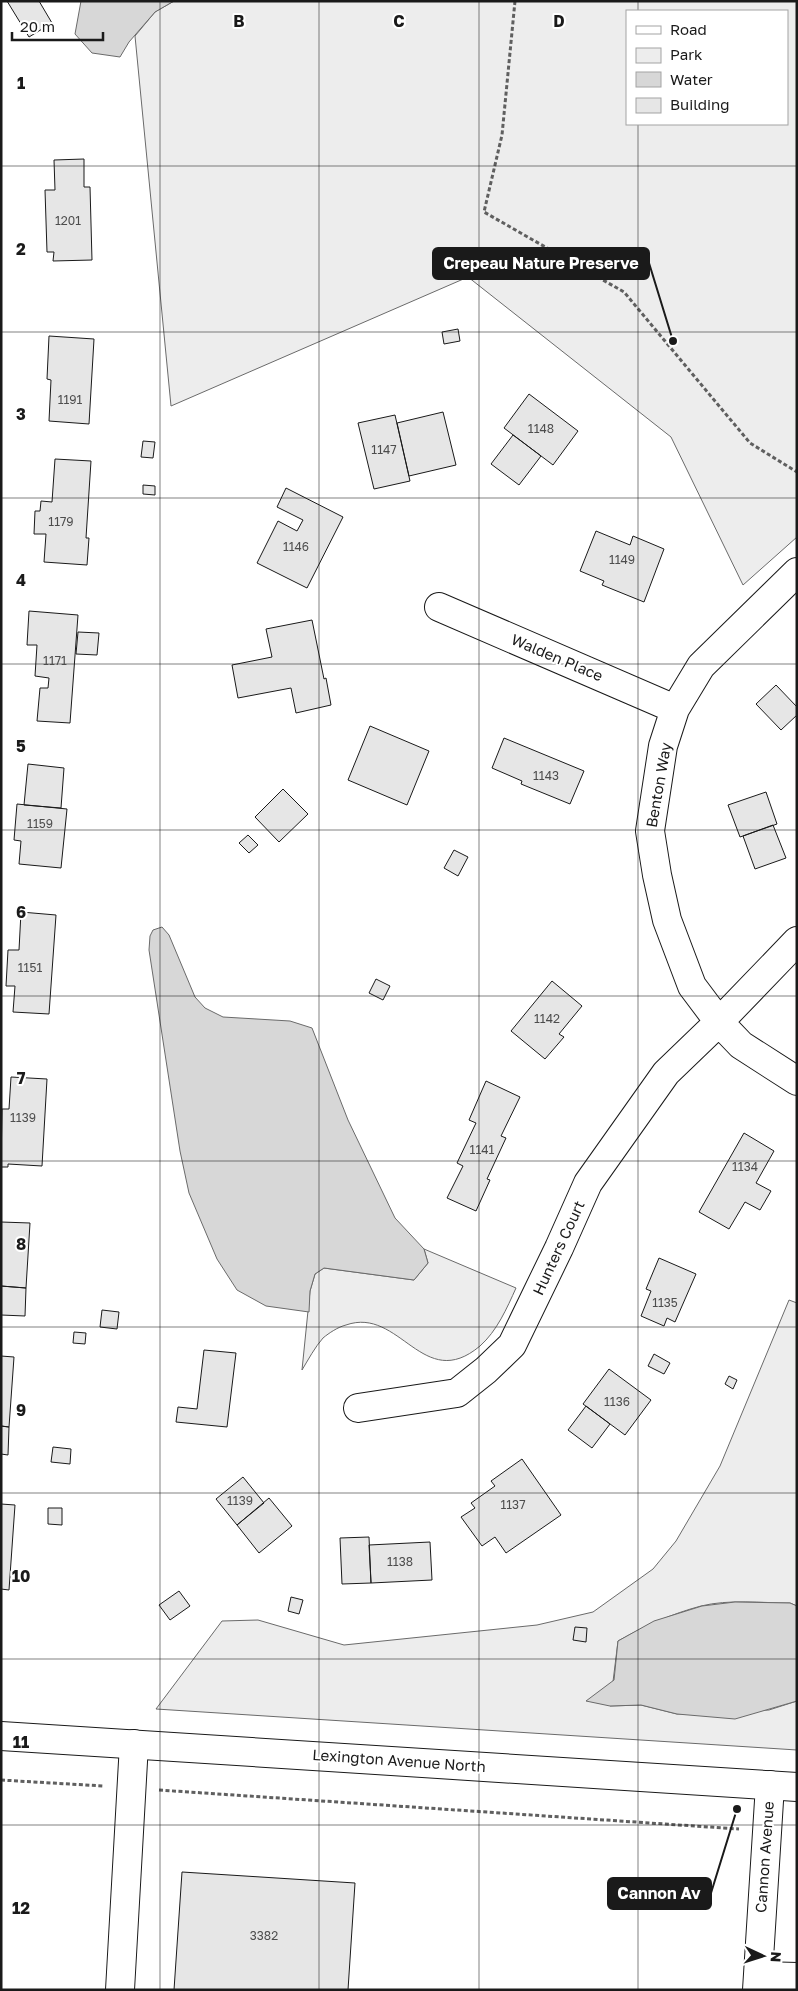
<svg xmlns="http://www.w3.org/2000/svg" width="798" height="1991" viewBox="0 0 798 1991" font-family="'Golos Text',sans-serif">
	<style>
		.green { fill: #ededed; stroke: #6a6a6a; fill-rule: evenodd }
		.water { fill: #d7d7d7; stroke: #6a6a6a }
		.building { fill: #e6e6e6; stroke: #1a1a1a }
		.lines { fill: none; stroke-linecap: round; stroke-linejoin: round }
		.minor-casing { stroke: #1a1a1a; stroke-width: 30 }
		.major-casing { stroke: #1a1a1a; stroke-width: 30 }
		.path { stroke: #5f5f5f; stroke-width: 3; stroke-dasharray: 4 2.5; stroke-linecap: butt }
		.minor { stroke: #fff; stroke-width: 28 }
		.major { stroke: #fff; stroke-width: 28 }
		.grid { fill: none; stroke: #1a1a1a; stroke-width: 1; stroke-opacity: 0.55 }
		.labels { text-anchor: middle; stroke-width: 4; stroke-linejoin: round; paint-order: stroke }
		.number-label { font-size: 12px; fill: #4d4d4d }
		.street-label { font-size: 15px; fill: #1a1a1a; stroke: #fff }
		.grid-label { font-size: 16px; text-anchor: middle; font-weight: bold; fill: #1a1a1a; stroke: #fff; stroke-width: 4; stroke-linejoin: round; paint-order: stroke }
		.leader { fill: none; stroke: #1a1a1a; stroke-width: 2 }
		.callout-dot { fill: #1a1a1a; stroke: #fff; stroke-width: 2 }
		.callout { fill: #1a1a1a; stroke: #1a1a1a; stroke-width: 2 }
		.callout-label { font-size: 16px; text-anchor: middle; font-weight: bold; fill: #fff }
	</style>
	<rect width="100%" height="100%" fill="#fff"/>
	<!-- green -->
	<path class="green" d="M174 1H797V537L743 585 671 437 468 277 171 406 135 36 155 12ZM627 11H787V124H627Z
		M424 1249 516 1288C507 1308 497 1331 480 1346 423 1394 400 1306 346 1325 338 1327 329 1333 323 1338 315 1347 308 1360 302 1370L310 1291 315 1274 324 1268 414 1280 428 1263Z
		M789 1300 797 1303V1606L790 1603C761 1603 729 1599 701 1606 671 1614 645 1626 618 1641L610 1706 641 1705 677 1714 769 1710 797 1701V1750L156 1709 222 1621 258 1620 344 1645 537 1625 593 1612 653 1569 676 1541 720 1466Z"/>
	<!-- water -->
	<path class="water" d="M81 1H174L155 12 129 42 120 57 92 53 75 34Z
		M162 927 169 935 195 997 205 1008 223 1017 290 1021 312 1028 348 1120 395 1218 424 1249 428 1263 414 1280 324 1268 315 1274 310 1291 309 1312 266 1306 237 1290 217 1259 189 1193 180 1151 149 950 150 936 153 930Z
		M735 1602 790 1603 797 1606V1701L735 1719 677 1714 641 1705 610 1706 586 1701 614 1680 618 1641 654 1621 702 1606Z"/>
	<!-- building -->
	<path class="building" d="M7 1H39L52 23 29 37Z
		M84 159V187H90L92 260 53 261 54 252H47L45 190H55L54 160Z
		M458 329 460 341 444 344 442 332Z
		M49 336 94 339 89 424 49 421 51 380 47 379Z
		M529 394 578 431 553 465 504 428Z
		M443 412 456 465 409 476 397 423Z
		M395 415 410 481 374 489 358 423Z
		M513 435 541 456 519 485 491 464Z
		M143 441 155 442 153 458 141 457Z
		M55 459 91 461 86 538H89L87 565 44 562 46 534H34L35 511H40L41 501 52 502Z
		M143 485 155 486V495L143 494Z
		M286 488 343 517 307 588 257 563 278 521 297 531 303 520 277 507Z
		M596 531 630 545 633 536 664 549 644 602 602 585 604 581 580 571Z
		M29 611 78 615 70 723 37 721 40 688H48L49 678 35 676 37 645H27Z
		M312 620 324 679 326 678 331 705 296 713 291 688 238 698 232 665 272 657 266 629Z
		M78 632 99 633 97 655 76 654Z
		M776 685 797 707V715L781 730 756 704Z
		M370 726 429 751 407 805 348 780Z
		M504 738 584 771 570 804 521 784 522 781 492 768Z
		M28 764 64 768 61 808 24 805Z
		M283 789 308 814 279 842 255 817Z
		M766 792 777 824 740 837 728 805Z
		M17 804 67 809 61 868 19 864 21 841 14 840Z
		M773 825 786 858 755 869 743 836Z
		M248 835 258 845 249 853 239 843Z
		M454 850 468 857 458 876 444 868Z
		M21 912 56 915 49 1014 13 1012 15 986H6L8 950H19Z
		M376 979 390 986 383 1000 369 993Z
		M552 981 582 1006 559 1034 564 1037 545 1059 511 1031Z
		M11 1077 47 1079 42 1166 8 1164V1167H1L2 1109H9Z
		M486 1081 520 1097 501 1136 506 1138 487 1179 490 1180 476 1211 447 1198 463 1166 457 1163 476 1123 469 1120Z
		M744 1133 774 1151 756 1183 771 1191 760 1210 745 1202 729 1229 699 1212Z
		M1 1222 30 1223 26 1288 1 1286Z
		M659 1258 696 1274 675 1322 667 1318 664 1326 641 1316 651 1291 646 1289Z
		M1 1286 26 1288 25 1316 1 1315Z
		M102 1310 119 1312 117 1329 100 1327Z
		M74 1332 86 1333 85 1344 73 1343Z
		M204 1350 236 1353 227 1427 176 1422 178 1407 197 1409Z
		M654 1354 670 1363 664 1374 648 1366Z
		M1 1356 14 1357 9 1427 1 1426Z
		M609 1369 651 1400 625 1435 583 1404Z
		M729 1376 737 1380 733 1389 725 1384Z
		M586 1406 610 1424 592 1448 568 1430Z
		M1 1426 9 1427 8 1455 1 1454Z
		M53 1447 71 1449 70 1464 51 1462Z
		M522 1459 561 1515 506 1553 495 1537 482 1546 461 1517 475 1508 471 1503 495 1486 491 1481Z
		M243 1477 264 1503 237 1525 216 1499Z
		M269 1498 292 1526 259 1553 237 1525Z
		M1 1504 15 1505 9 1590 1 1589Z
		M48 1508H62V1525L48 1524Z
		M369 1537 371 1583 342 1584 340 1538Z
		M430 1542 432 1580 371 1583 369 1545Z
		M179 1591 190 1606 170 1620 159 1605Z
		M291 1597 303 1600 299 1614 288 1611Z
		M575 1627 587 1628 586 1642 573 1640Z
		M182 1872 355 1883 348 1990H174Z"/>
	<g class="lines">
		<!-- minor casing -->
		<g class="minor-casing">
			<path id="minor" d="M797 572 701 666 675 709 663 746 650 831 657 875 667 920 692 986 719 1022 741 1045 797 1081
				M439 607 675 709
				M358 1408 457 1393 486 1370 512 1345 559 1248 588 1183 666 1073 719 1022 797 941
				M758 1976 797 1977
				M120 1990 134 1744
				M757 1990 770 1785"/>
		</g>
		<!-- major casing -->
		<g class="major-casing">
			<path id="major" d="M1 1736 797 1787"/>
		</g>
		<!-- path -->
		<path class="path" d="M515 1 502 135 484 212 624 292 750 443 797 472
			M1 1780 103 1786
			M159 1790 739 1829"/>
		<!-- minor -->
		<use href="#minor" class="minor"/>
		<!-- major -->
		<use href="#major" class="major"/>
	</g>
	<!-- grid -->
	<path class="grid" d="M160 1V1990M319 1V1990M479 1V1990M638 1V11M638 124V1990M1 166H797M1 332H797M1 498H797M1 664H797M1 830H797M1 996H797M1 1161H797M1 1327H797M1 1493H797M1 1659H797M1 1825H797"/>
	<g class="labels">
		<!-- number labels -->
		<g class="number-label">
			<text x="68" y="225">1201</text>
			<text x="70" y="404">1191</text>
			<text x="541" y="433">1148</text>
			<text x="384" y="454">1147</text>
			<text x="61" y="526">1179</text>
			<text x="296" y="551">1146</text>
			<text x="622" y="564">1149</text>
			<text x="55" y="665">1171</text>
			<text x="546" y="780">1143</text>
			<text x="40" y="828">1159</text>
			<text x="30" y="972">1151</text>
			<text x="547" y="1023">1142</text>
			<text x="23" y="1122">1139</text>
			<text x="482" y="1154">1141</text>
			<text x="745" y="1171">1134</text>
			<text x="665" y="1307">1135</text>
			<text x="617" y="1406">1136</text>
			<text x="240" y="1505">1139</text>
			<text x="513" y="1509">1137</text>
			<text x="400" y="1566">1138</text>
			<text x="264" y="1940">3382</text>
		</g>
		<!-- street labels -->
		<g class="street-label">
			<text transform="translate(557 658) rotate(23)" y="5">Walden Place</text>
			<text transform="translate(659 785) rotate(-80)" y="5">Benton Way</text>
			<text transform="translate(559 1248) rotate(-65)" y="5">Hunters Court</text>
			<text transform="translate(399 1761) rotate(4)" y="5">Lexington Avenue North</text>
			<text transform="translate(765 1857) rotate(-86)" y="5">Cannon Avenue</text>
		</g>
	</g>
	<g class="grid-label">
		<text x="239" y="27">B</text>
		<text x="399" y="27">C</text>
		<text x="559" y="27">D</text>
		<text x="21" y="89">1</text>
		<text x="21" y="255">2</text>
		<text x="21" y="420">3</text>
		<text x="21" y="586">4</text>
		<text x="21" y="752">5</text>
		<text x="21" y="918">6</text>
		<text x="21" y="1084">7</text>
		<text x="21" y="1250">8</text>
		<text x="21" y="1416">9</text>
		<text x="21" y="1582">10</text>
		<text x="21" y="1748">11</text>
		<text x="21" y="1914">12</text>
	</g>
	<!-- callouts -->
	<path class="leader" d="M673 341L649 263M737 1809L711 1893"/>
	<g class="callout-dot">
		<circle cx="673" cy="341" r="5"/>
		<circle cx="737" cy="1809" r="5"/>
	</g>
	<g class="callout">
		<rect x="433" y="248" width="216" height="31" rx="5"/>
		<rect x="608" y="1878" width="103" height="31" rx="5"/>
	</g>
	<g class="callout-label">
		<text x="541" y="269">Crepeau Nature Preserve</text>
		<text x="659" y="1899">Cannon Av</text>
	</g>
	<!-- border -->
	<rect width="798" height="1991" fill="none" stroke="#1a1a1a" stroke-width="5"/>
	<!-- legend -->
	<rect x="626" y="10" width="162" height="115" fill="#ffffff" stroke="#a3a3a3"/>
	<rect x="636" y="26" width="25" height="8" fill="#ffffff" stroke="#a3a3a3"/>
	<text x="670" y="35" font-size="15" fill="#1a1a1a">Road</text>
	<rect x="636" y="48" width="25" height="15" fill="#ededed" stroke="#a3a3a3"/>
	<text x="670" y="60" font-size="15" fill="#1a1a1a">Park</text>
	<rect x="636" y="72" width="25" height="15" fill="#d7d7d7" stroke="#a3a3a3"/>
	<text x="670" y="85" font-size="15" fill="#1a1a1a">Water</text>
	<rect x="636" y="98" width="25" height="15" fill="#e6e6e6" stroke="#a3a3a3"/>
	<text x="670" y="110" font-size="15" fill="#1a1a1a">Building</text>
	<!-- north arrow -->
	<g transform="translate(763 1956) rotate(94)" stroke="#ffffff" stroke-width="4" paint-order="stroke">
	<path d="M0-4L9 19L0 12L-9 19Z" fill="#1a1a1a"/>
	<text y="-8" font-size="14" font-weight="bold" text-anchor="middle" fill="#1a1a1a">N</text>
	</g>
	<!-- scale -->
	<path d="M12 32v8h91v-8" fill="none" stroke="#1a1a1a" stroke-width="2.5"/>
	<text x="20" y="32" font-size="15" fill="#1a1a1a" stroke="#ffffff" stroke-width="4" paint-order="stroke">20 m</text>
</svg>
